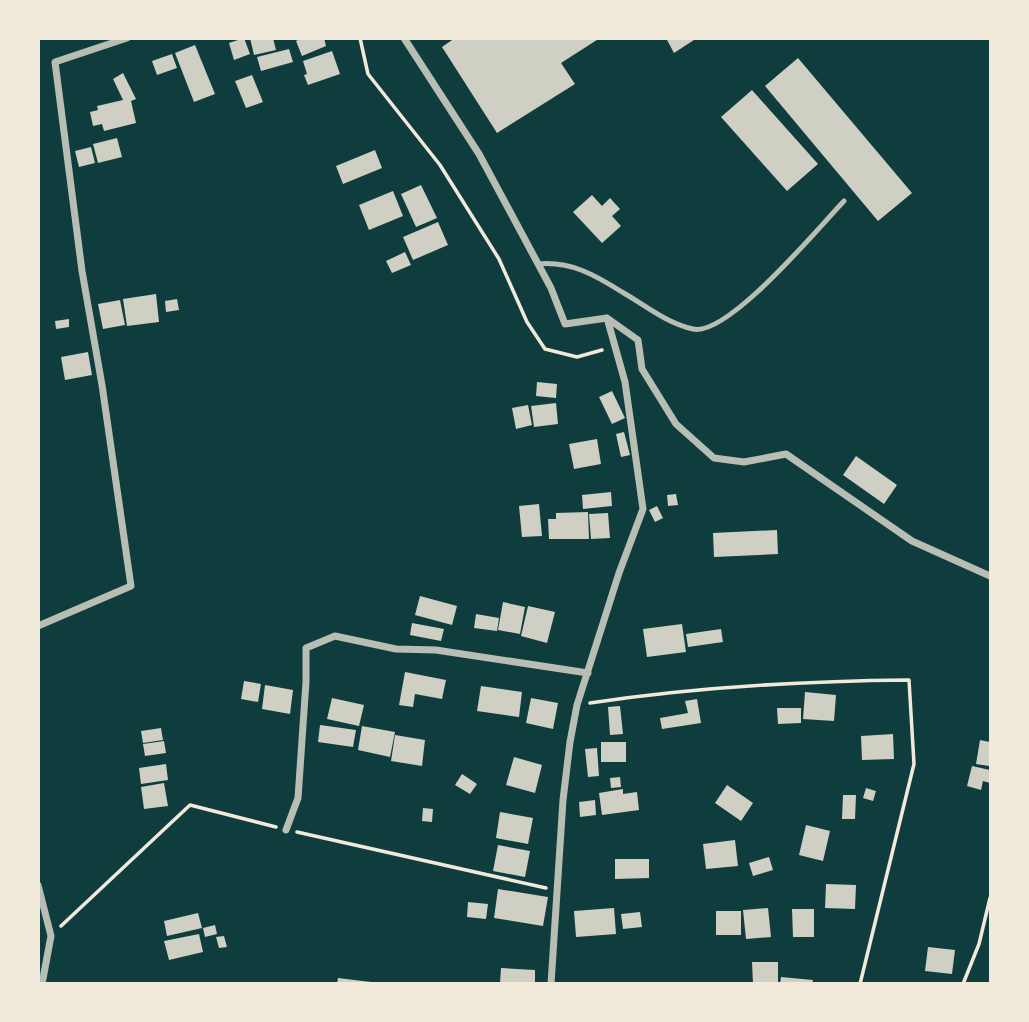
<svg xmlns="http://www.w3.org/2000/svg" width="1029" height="1022" viewBox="0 0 1029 1022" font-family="'Varela Round',sans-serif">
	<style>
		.building { fill: #cfcfc3 }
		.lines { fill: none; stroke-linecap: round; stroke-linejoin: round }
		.path { stroke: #f1e9da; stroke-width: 3.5 }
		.service { stroke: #b8beb3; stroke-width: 5 }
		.minor { stroke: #b8beb3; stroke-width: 7 }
	</style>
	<rect width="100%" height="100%" fill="#0f3d3e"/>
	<!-- building -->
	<path class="building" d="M244 38 250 54 234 60 229 43Z
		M250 38H273L276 50 254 55Z
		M302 38H324L326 46 302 56 296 41Z
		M455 38H600L561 63 575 84 497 133 442 47Z
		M666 38H697L674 53Z
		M195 45 215 94 194 102 175 53Z
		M289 49 293 62 261 71 257 57Z
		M332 51 340 74 308 85 304 75 307 74 303 61Z
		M172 54 177 68 157 75 152 61Z
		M798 58 912 193 878 221 765 86Z
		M123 73 136 99 131 101 136 123 104 131 102 124 93 126 90 112 98 110 97 106 123 100 113 79Z
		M252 75 263 102 246 108 235 81Z
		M752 90 818 164 787 191 721 117Z
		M117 138 122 157 98 163 93 144Z
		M91 147 95 163 79 167 75 151Z
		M375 150 382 168 343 184 336 166Z
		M421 185 437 218 416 227 401 194Z
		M393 191 403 216 369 230 359 205Z
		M592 195 602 206 610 198 620 209 612 216 621 226 602 243 573 212Z
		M438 222 448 245 413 260 403 237Z
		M405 252 411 265 392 273 386 261Z
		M156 294 159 322 127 326 123 299Z
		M177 299 179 310 166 312 165 301Z
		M120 300 125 325 103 329 98 304Z
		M69 319V327L56 329 55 321Z
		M88 352 92 375 65 380 61 357Z
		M537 382 557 384 556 398 536 396Z
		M612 391 625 418 612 424 599 397Z
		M556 403 558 424 534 427 531 406Z
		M528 405 532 425 516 429 512 408Z
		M624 432 630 455 621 457 616 434Z
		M597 439 601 464 574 469 569 444Z
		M856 456 897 485 884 504 843 475Z
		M611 492 612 506 583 509 582 495Z
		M676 494 678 505 668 506 667 495Z
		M539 504 542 536 522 537 519 506Z
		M657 506 663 518 655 522 649 510Z
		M588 512 589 539H549L548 519H556V513Z
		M608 513 610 538 591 539 589 514Z
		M777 530 778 554 714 557 713 533Z
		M420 596 457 606 452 625 415 615Z
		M503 602 525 607 520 634 498 630Z
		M528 606 555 612 547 643 521 636Z
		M476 614 499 618 497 631 474 628Z
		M412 623 444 629 441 641 410 635Z
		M682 624 686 652 647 657 643 629Z
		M721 629 723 642 688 647 686 634Z
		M405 672 446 680 442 699 415 694 413 707 399 705Z
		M244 681 261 684 258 702 241 699Z
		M265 685 293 690 290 714 262 709Z
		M481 686 522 692 519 717 477 711Z
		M805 692 836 695 834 721 803 719Z
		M332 698 364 705 359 726 327 719Z
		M531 698 558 703 553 729 526 723Z
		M697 699 701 723 662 729 660 718 688 713 685 701Z
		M620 706 623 734 610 735 608 707Z
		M777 708H801V723L778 724Z
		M320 725 356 730 353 747 318 742Z
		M362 726 395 732 390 757 358 750Z
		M161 728 163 740 143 743 141 731Z
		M893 734 894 759 862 760 861 736Z
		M395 735 425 740 422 766 391 761Z
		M980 740 990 742 989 766 976 764Z
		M164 741 166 753 145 756 143 744Z
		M601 742H626V762H601Z
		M597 748 599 776 588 777 585 749Z
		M514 757 542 765 535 793 506 785Z
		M166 764 168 780 141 784 139 768Z
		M972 766 990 770V783L983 781 981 790 967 786Z
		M462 774 477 784 470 794 455 785Z
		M620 777 621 787 611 788 610 778Z
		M164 783 168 806 144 809 141 787Z
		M727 785 753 803 741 821 715 803Z
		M866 788 876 791 873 801 863 798Z
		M623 789V794L637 792 639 810 602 815 599 793Z
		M843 795H856L855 819H842Z
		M595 800 596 815 580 817 579 802Z
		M423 808 433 809 432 822 422 821Z
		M500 812 533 818 528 844 496 838Z
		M806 825 830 831 823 861 799 855Z
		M735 840 738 866 706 869 703 844Z
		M498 845 530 851 525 877 493 871Z
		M769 857 773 870 753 876 749 863Z
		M615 859H649V878L615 879Z
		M826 884 856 885 855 909 825 908Z
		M498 889 548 897 543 926 494 918Z
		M468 902 488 904 486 919 467 917Z
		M614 908 616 934 576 937 574 911Z
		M768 908 771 937 746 939 743 910Z
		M792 909H814V937H793Z
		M716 911H741V935H716Z
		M640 912 642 927 623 929 621 914Z
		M198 913 202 928 167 936 164 921Z
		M215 925 217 934 205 937 203 928Z
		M199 934 203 952 169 960 164 941Z
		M224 936 227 947 219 948 216 937Z
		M928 947 955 950 952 974 925 971Z
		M752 962H778V984H753Z
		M501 968 535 970V984H500Z
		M781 977 813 980 812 984H780Z
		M338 978 371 982V984H337Z"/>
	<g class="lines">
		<!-- path -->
		<path class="path" d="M360 38 368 74 440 165 499 259 527 322 545 349 577 357 602 350
			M590 703C696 687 802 681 909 680L914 764 860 984
			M297 832 546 888
			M61 926 190 805 276 827
			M963 984 979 944 990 898"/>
		<!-- service -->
		<path class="service" d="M538 264C571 261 595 275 622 292 645 305 666 323 693 329 728 337 819 227 844 201"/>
		<!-- minor -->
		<path class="minor" d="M404 38 479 154 551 288 565 324 607 318 625 382 643 509 619 573 577 705 570 742 563 800 551 984
			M607 318 638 340 642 369 676 424 714 458 744 462 786 454 912 541 990 576
			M38 626 131 586 102 385 82 271 55 62 127 38
			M286 830 298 798 306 682V648L335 636 396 649 436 650 588 673
			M38 885 51 936 42 984"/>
	</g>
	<!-- border -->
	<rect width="1029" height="1022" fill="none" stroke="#f1e9da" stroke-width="80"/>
</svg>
